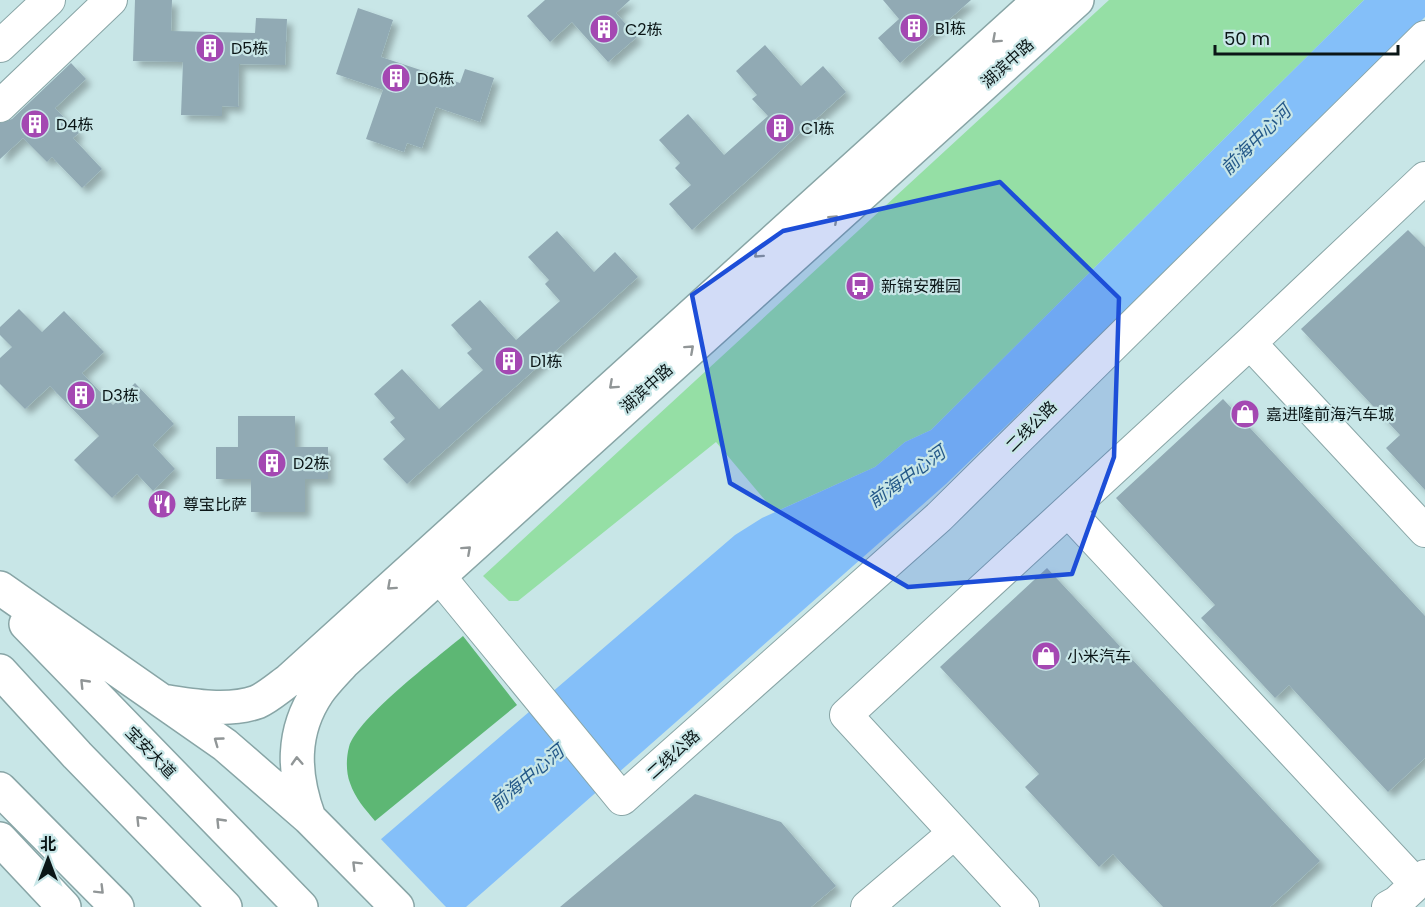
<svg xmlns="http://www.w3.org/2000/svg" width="1425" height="907" viewBox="0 0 1425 907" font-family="Poppins,'Noto Sans SC',sans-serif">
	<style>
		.green { fill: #95dfa5 }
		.forest { fill: #5db774 }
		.water { fill: #84bff9 }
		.pier { fill: #c8e6e7 }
		.building { fill: #91aab4; filter: url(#shadow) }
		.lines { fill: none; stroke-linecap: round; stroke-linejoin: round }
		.minor-casing { stroke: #88a5a6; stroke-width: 34 }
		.major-casing { stroke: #88a5a6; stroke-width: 36 }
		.highway-casing { stroke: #88a5a6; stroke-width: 36 }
		.minor { stroke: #fff; stroke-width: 32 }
		.major { stroke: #fff; stroke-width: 33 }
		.highway { stroke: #fff; stroke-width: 33 }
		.oneway { stroke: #919697 }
		.marked { fill: #1d4ed8; fill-opacity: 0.2; stroke: #1d4ed8; stroke-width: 4.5; stroke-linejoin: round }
		.labels { text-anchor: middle; stroke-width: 4.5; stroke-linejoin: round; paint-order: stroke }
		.poi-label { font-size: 16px; fill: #0b1617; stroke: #c8e6e7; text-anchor: start }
		.street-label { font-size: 16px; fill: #0b1617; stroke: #c8e6e7 }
		.water-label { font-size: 18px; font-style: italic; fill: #255989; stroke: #c8e6e7 }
	</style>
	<defs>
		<filter id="shadow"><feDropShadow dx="5.5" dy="5.5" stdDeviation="3" flood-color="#0004"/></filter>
	</defs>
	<rect width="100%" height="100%" fill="#c8e6e7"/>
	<!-- green -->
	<path class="green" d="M1109 0H1364L931 430 905 442 875 467 775 512 716 442 518 601H509L483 576Z"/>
	<!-- forest -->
	<path class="forest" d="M463 636 517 705 375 821C365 809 355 798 350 783 346 773 346 758 349 747 358 717 437 658 463 636Z"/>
	<!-- water -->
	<path class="water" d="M1364 0H1425V17L1246 194 946 484 466 907H302L735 535 762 518 875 467 905 442 931 430Z"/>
	<!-- pier -->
	<path class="pier" d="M378 836 446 907H299L300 905Z"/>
	<!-- building -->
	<path class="building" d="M135 0H172L171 31 255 33 256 18 287 19 285 65 239 64 238 107 222 106V116L181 115 183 62 133 61Z
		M545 0H630L616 13 637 37 608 62 572 22 550 42 527 16Z
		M883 0H971L900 63 878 38 899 19Z
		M358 8 393 20 381 57 460 83 465 69 494 78 480 122 436 107 422 148 407 143 404 152 366 139 383 90 336 74Z
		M765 45 801 86 823 66 846 92 692 230 669 204 691 185 675 168 680 163 659 140 688 114 724 155 768 116 752 99 757 95 736 71Z
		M71 63 86 79 55 108 79 133 73 138 102 169 82 188 52 157 47 162 23 138 0 159V123L12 119Z
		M1408 230 1425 247V490L1386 448 1400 435 1301 329Z
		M557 231 594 272 615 252 638 277 407 484 383 459 405 439 390 422 395 418 374 394 402 369 439 409 483 370 467 353 472 349 451 325 480 300 516 340 560 301 545 284 549 280 528 257Z
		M19 309 42 332 64 311 104 352 82 373 113 405 135 383 174 424 153 445 175 469 153 491 137 474 112 498 74 460 99 436 50 386 25 409 0 384V358L12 347 0 335V327Z
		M1223 399 1425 616V758L1388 792 1289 685 1275 698 1201 618 1215 605 1116 498Z
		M238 416H295V447H328V479H305V512H251V479H216V447H238Z
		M1047 568 1320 861 1270 907H1163L1113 854 1099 867 1025 787 1039 774 940 667Z
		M695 794 781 822 836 886 811 907H560Z"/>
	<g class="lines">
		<!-- minor casing -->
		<g class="minor-casing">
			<path id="minor" d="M0 46 49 0
				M0 106 111 0
				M1250 343 1425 531
				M1068 511 1416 884
				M439 576 622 799 939 517 1425 37
				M867 907 954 833
				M1023 907 846 715 1250 343 1425 178
				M1388 907 1397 902 1425 876"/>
		</g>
		<!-- major casing -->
		<g class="major-casing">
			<path id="major" d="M0 588 225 745 309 818 397 907
				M26 624 301 907
				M163 701C193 706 228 712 257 702 268 697 278 688 288 681L1040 0
				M0 789 117 907
				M309 818C293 774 291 732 318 692 325 682 335 672 343 663L1077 0"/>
		</g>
		<!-- highway casing -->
		<g class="highway-casing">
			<path id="highway" d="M0 671 77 755 225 907
				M0 839 64 907"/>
		</g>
		<!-- minor -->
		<use href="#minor" class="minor"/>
		<!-- major -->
		<use href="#major" class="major"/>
		<!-- highway -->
		<use href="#highway" class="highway"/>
	</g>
	<!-- one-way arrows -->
	<defs><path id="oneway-chevron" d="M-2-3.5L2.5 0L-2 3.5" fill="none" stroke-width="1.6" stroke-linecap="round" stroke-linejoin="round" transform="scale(1.5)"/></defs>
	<g class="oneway">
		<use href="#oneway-chevron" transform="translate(996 39) rotate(138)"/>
		<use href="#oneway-chevron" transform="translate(834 219) rotate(-42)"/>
		<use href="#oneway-chevron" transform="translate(758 254) rotate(138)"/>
		<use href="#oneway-chevron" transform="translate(690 349) rotate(-42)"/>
		<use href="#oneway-chevron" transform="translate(613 385) rotate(138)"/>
		<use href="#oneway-chevron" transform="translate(467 550) rotate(-42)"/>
		<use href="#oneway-chevron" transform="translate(391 586) rotate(138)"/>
		<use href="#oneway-chevron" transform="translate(84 683) rotate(-134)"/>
		<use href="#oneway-chevron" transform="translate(218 741) rotate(-144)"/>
		<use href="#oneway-chevron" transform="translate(297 761) rotate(-93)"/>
		<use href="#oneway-chevron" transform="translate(140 820) rotate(-134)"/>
		<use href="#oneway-chevron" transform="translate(220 822) rotate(-134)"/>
		<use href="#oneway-chevron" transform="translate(356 865) rotate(-135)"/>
		<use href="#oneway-chevron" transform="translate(100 890) rotate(45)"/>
	</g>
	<!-- marked area -->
	<path class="marked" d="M1000 182 1119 298 1114 457 1072 574 908 587 730 483 692 295 783 231Z"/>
	<!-- icons -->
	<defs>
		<g id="building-disc" transform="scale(1.5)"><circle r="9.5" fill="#a448b2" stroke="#c8e6e7"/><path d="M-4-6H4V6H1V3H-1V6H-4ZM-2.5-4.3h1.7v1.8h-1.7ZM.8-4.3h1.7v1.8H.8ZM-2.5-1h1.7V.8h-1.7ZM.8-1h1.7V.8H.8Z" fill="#fff"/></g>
		<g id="bus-disc" transform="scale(1.5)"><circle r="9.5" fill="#a448b2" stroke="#c8e6e7"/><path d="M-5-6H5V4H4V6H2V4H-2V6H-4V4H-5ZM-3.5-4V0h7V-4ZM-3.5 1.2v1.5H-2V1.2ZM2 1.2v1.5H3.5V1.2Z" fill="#fff"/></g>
		<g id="shop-disc" transform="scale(1.5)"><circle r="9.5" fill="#a448b2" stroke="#c8e6e7"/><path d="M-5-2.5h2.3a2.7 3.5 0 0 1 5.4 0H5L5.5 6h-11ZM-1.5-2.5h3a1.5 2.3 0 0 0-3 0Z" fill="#fff"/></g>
		<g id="restaurant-disc" transform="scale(1.5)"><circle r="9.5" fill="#a448b2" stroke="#c8e6e7"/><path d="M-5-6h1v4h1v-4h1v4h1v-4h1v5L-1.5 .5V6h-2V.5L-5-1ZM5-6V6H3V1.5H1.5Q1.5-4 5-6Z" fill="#fff"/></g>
	</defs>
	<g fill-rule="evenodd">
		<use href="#building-disc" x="914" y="28"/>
		<use href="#building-disc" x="604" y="29"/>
		<use href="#building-disc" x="210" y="48"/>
		<use href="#building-disc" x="396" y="78"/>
		<use href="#building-disc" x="35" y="124"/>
		<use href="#building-disc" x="780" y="128"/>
		<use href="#bus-disc" x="860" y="286"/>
		<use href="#building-disc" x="509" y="361"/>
		<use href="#building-disc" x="81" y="395"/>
		<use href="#shop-disc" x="1245" y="414"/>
		<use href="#building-disc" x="272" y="463"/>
		<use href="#restaurant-disc" x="162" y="504"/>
		<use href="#shop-disc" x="1046" y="656"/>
	</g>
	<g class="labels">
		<!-- poi labels -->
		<g class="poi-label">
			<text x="935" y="34">B1栋</text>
			<text x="625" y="35">C2栋</text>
			<text x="231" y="54">D5栋</text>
			<text x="417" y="84">D6栋</text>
			<text x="56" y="130">D4栋</text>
			<text x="801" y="134">C1栋</text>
			<text x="881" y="292">新锦安雅园</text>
			<text x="530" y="367">D1栋</text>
			<text x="102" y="401">D3栋</text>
			<text x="1266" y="420">嘉进隆前海汽车城</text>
			<text x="293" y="469">D2栋</text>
			<text x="183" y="510">尊宝比萨</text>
			<text x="1067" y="662">小米汽车</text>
		</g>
		<!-- street labels -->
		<g class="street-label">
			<text transform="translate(1007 63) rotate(-42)" y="6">湖滨中路</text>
			<text transform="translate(646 388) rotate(-42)" y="6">湖滨中路</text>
			<text transform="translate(1031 426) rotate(-45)" y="6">二线公路</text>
			<text transform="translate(151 752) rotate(46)" y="6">宝安大道</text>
			<text transform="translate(673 754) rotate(-42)" y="6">二线公路</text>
		</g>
		<!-- water labels -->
		<g class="water-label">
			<text transform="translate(1256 140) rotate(-45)" y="6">前海中心河</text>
			<text transform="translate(907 477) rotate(-36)" y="6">前海中心河</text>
			<text transform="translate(527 778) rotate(-40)" y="6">前海中心河</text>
		</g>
	</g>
	<!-- north arrow -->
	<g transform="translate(48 859)" stroke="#c8e6e7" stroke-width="4.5" paint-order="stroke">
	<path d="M0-4.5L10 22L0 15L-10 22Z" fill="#0b1617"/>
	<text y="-9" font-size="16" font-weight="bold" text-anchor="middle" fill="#0b1617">北</text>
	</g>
	<!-- scale -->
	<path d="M1215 45v9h183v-9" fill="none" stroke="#0b1617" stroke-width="3"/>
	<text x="1224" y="45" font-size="18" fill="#0b1617" stroke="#c8e6e7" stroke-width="4.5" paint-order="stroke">50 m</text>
</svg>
